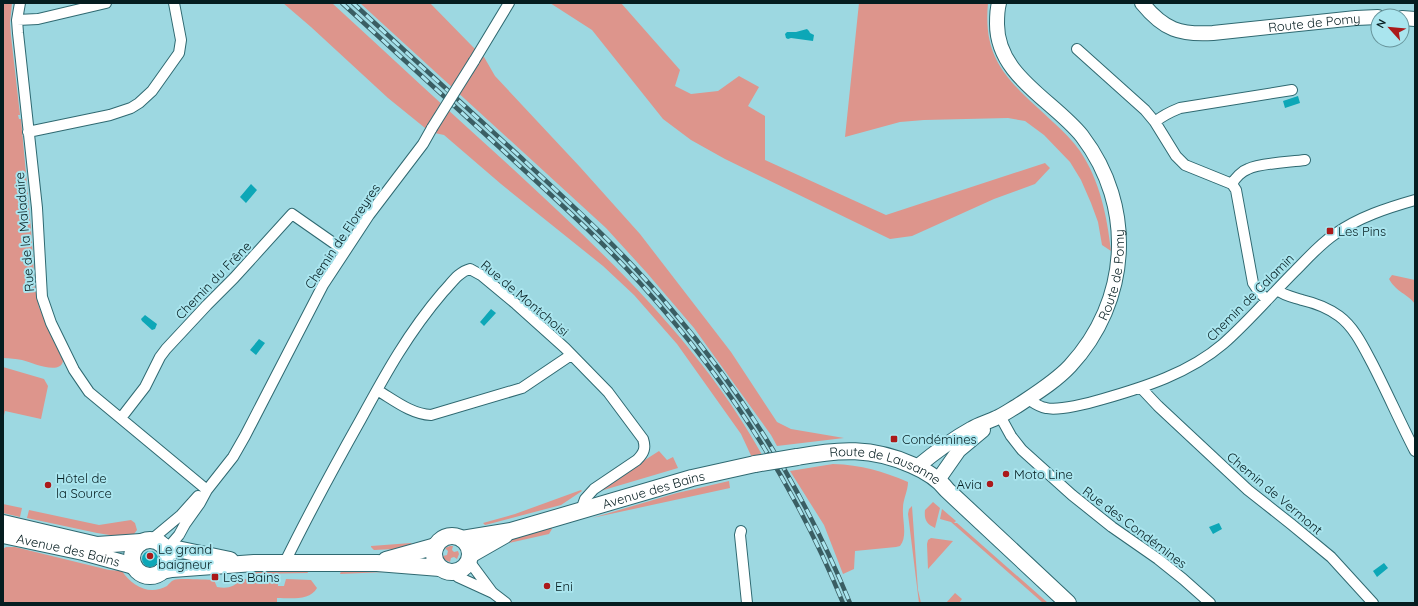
<svg xmlns="http://www.w3.org/2000/svg" width="1418" height="606" viewBox="0 0 1418 606" font-family="Quicksand,sans-serif">
	<style>
		.green { fill: #dd958c }
		.water { fill: #0da7b7 }
		.lines { fill: none; stroke-linecap: round; stroke-linejoin: round }
		.street-casing { stroke: #2f6971; stroke-width: 12 }
		.secondary-casing { stroke: #2f6971; stroke-width: 16 }
		.primary-casing { stroke: #2f6971; stroke-width: 18 }
		.street { stroke: #fff; stroke-width: 10 }
		.secondary { stroke: #fff; stroke-width: 14 }
		.primary { stroke: #fff; stroke-width: 16 }
		.rail-casing { stroke: #3a5e63; stroke-width: 4.5 }
		.rail { stroke: #aae5ee; stroke-width: 3; stroke-dasharray: 9; stroke-linecap: butt }
		.street-bridge-casing { stroke: #2f6971; stroke-width: 12; stroke-linecap: butt }
		.primary-bridge-casing { stroke: #2f6971; stroke-width: 18; stroke-linecap: butt }
		.street-bridge { stroke: #fff; stroke-width: 10 }
		.primary-bridge { stroke: #fff; stroke-width: 16 }
		.poi-dot { fill: #ab191a; stroke: #aae5ee; stroke-width: 1.5 }
		.labels { text-anchor: middle; stroke-width: 4; stroke-linejoin: round; paint-order: stroke }
		.street-label { font-size: 13px; fill: #051d20; stroke: #aae5ee }
		.poi-label { font-size: 13px; fill: #051d20; stroke: #aae5ee; text-anchor: start }
	</style>
	<rect width="100%" height="100%" fill="#9dd8e1"/>
	<!-- green -->
	<path class="green" d="M3 3H12L10 23 11 36 20 115H18L19 119H21L31 229 35 289 39 307 63 361C60 376 31 362 22 360 16 359 10 358 3 358Z
		M283 3H332C392 58 452 114 513 169 608 257 704 347 766 462L755 464 741 434 677 344 634 295 603 266 501 184 444 135 430 132 388 98 311 27Z
		M360 3H430L473 47 484 57 495 76 580 167 640 234 731 352 777 422 791 429 844 438 777 446 771 435 694 328 647 273 606 228Z
		M550 3H621L680 70 675 86 691 94 718 91 739 76 759 87 748 106 765 116V160L886 215 1045 163 1050 168 1035 184 994 199 912 236 890 239 725 159 691 140 663 119 592 30Z
		M859 3H988C982 64 1013 84 1053 122 1063 131 1072 140 1080 151 1100 181 1107 216 1111 251L1102 245 1098 222 1091 203 1081 180 1070 162 1044 135 1025 121 1008 118 924 120 900 122 845 137Z
		M1392 275 1415 280V304C1407 293 1397 293 1389 279Z
		M3 367 44 379 48 386 41 419 5 411 3 420Z
		M659 451 667 460 673 457 678 468 597 492 598 490Z
		M833 464C862 465 882 471 908 482 908 491 903 499 903 508 902 520 908 536 900 546L896 547 855 551 854 569 843 574 824 525 790 471Z
		M729 481 730 488 592 518 677 493Z
		M581 490 582 491 561 505 489 524 485 525 483 523 515 514Z
		M933 502 940 508 935 528C926 524 924 519 925 510Z
		M3 504 22 508 20 517 3 513Z
		M912 506 918 590 921 603H919L908 514 909 509Z
		M942 509 956 521 954 523H957L1048 603H1043L951 522 940 519Z
		M29 510 99 525 131 520 135 523 137 530 134 534 116 536 97 533 27 518Z
		M549 527H551L552 529 549 534 509 543 508 542 512 539Z
		M931 538 953 541 928 569 927 544 928 540Z
		M411 543 412 544 393 549 374 550 371 547V546Z
		M450 546H453L452 550 454 552 458 551 459 554 457 559 454 557 451 558 450 562 445 560 443 556 447 555 448 551 445 548Z
		M6 547H15L109 570 122 571C132 586 149 596 167 586 169 584 171 581 174 580 179 578 206 580 214 580L217 587C228 589 234 587 241 579H278V586H284L286 579 311 580 317 588C310 601 290 598 277 598V603H3V549Z
		M303 570 307 571 308 573 249 574 248 572 252 571Z
		M348 570 408 571 340 574 341 571Z
		M955 593 962 599 959 603H946Z"/>
	<!-- water -->
	<path class="water" d="M807 29 809 31 810 33 814 35 813 41 791 38 788 39 786 38 785 34 787 32H796Z
		M1298 96 1300 103 1285 108 1283 101Z
		M251 184 257 190 246 203 240 197Z
		M491 309 496 313 484 326 480 322Z
		M145 315 157 324 155 329 152 330 142 321 141 319Z
		M259 339 265 343 256 355 250 350Z
		M1219 523 1222 529 1213 534 1209 527Z
		M142 559a8 8 0 1 1 16 0a8 8 0 1 1-16 0Z
		M1384 563 1388 568 1377 577 1373 571Z"/>
	<g class="lines">
		<!-- street casing -->
		<g class="street-casing">
			<path id="street" d="M20 3 17 20 18 33 37 208 42 297 51 323 74 370 89 392 207 490
				M17 20 38 19 106 3
				M1077 49 1145 110 1155 122 1176 156 1185 165 1232 184 1236 190 1253 283 1259 292 1267 300
				M474 61 509 3
				M1155 122C1163 115 1170 112 1180 108L1292 90
				M28 132 110 115 131 108 139 103 152 91 179 53 181 40 174 3
				M1232 184C1235 178 1242 171 1248 169 1260 163 1291 162 1305 160
				M1277 290C1285 296 1293 297 1302 300 1315 303 1328 308 1339 316 1354 327 1363 346 1372 363 1387 392 1400 422 1415 451
				M1141 388 1158 406 1248 490 1291 524 1331 557 1373 603
				M377 390C394 400 411 414 431 415L522 388 571 355
				M1028 399C1034 403 1039 407 1046 408 1059 411 1090 403 1103 399 1145 387 1189 373 1223 344 1248 322 1271 295 1295 271 1308 258 1320 244 1335 234 1359 217 1387 208 1415 200
				M1000 416 1011 436 1022 450 1072 495 1112 527 1158 559 1183 579 1210 603
				M121 418 145 387 160 357 166 349 207 305 234 278 292 214 345 251
				M741 531 740 535 747 603
				M151 540 181 515 198 496
				M166 550 179 535 185 524 200 503 207 490 233 457 245 436 323 285 369 215 423 144 432 128
				M469 561 492 592
				M284 564C308 515 334 467 361 419 386 373 408 333 443 292 451 284 458 272 470 269L481 275 516 304 565 348 608 392 643 439C646 448 644 453 637 460L594 489 585 499 581 510
				M455 572 458 577 493 593 506 603"/>
		</g>
		<!-- secondary casing -->
		<g class="secondary-casing">
			<g id="secondary">
				<path id="s1" d="M1142 3C1164 30 1180 35 1213 33L1356 18 1378 17"/>
				<path d="M1402 18 1415 19"/>
				<path id="s2" d="M917 467C934 453 951 440 971 429 979 424 988 422 996 418 1003 415 1010 410 1017 406 1035 394 1055 382 1070 366 1130 301 1136 207 1082 136 1053 100 997 76 997 24 997 17 997 10 999 3"/>
				<path d="M938 480 959 450 983 430"/>
			</g>
		</g>
		<!-- primary casing -->
		<g class="primary-casing">
			<g id="primary">
				<path id="s3" d="M797 457C839 449 872 447 912 465 926 471 938 478 947 490L1068 603"/>
				<path d="M3 523 97 545 141 542"/>
				<path id="s4" d="M3 535 83 552 134 566"/>
				<circle cx="452" cy="554" r="18"/>
				<path id="s5" d="M462 539 511 531 692 478 755 464"/>
				<circle cx="150" cy="558" r="18"/>
				<path d="M166 550 177 549 230 560"/>
				<path d="M470 555 505 535"/>
				<path d="M386 560 436 546"/>
				<path d="M162 571 172 569 254 563H377L440 568"/>
			</g>
		</g>
		<!-- street -->
		<use href="#street" class="street"/>
		<!-- secondary -->
		<use href="#secondary" class="secondary"/>
		<!-- primary -->
		<use href="#primary" class="primary"/>
		<!-- rail casing -->
		<g class="rail-casing">
			<path id="rail" d="M342 3C398 54 453 105 509 156 553 197 599 238 640 283 725 377 795 485 843 603
				M353 3C407 53 461 103 516 153 570 203 625 253 672 310 747 398 806 496 850 603"/>
		</g>
		<!-- rail -->
		<use href="#rail" class="rail"/>
		<!-- street-bridge casing -->
		<g class="street-bridge-casing">
			<path id="street-bridge" d="M432 128 474 61"/>
		</g>
		<!-- primary-bridge casing -->
		<g class="primary-bridge-casing">
			<path id="primary-bridge" d="M755 464 797 457"/>
		</g>
		<!-- street-bridge -->
		<use href="#street-bridge" class="street-bridge"/>
		<!-- primary-bridge -->
		<use href="#primary-bridge" class="primary-bridge"/>
	</g>
	<!-- markers -->
	<g class="poi-dot">
		<rect x="1326" y="227" width="8" height="8" rx="2"/>
		<rect x="890" y="435" width="8" height="8" rx="2"/>
		<circle cx="1006" cy="474" r="4"/>
		<circle cx="990" cy="484" r="4"/>
		<circle cx="48" cy="485" r="4"/>
		<circle cx="150" cy="556" r="4"/>
		<rect x="211" y="573" width="8" height="8" rx="2"/>
		<circle cx="547" cy="586" r="4"/>
	</g>
	<g class="labels">
		<!-- street labels -->
		<g class="street-label">
			<text dy="5" stroke="none"><textPath href="#s1" startOffset="183">Route de Pomy</textPath></text>
			<text transform="translate(24 232) rotate(-95)" y="5">Rue de la Maladaire</text>
			<text transform="translate(342 236) rotate(-56)" y="5">Chemin de Floreyres</text>
			<text dy="5" stroke="none"><textPath href="#s2" startOffset="287">Route de Pomy</textPath></text>
			<text transform="translate(213 280) rotate(-46)" y="5">Chemin du Frêne</text>
			<text transform="translate(1250 297) rotate(-45)" y="5">Chemin de Calamin</text>
			<text transform="translate(525 298) rotate(40)" y="5">Rue de Montchoisi</text>
			<text dy="5" stroke="none"><textPath href="#s3" startOffset="91">Route de Lausanne</textPath></text>
			<text dy="5" stroke="none"><textPath href="#s5" startOffset="198">Avenue des Bains</textPath></text>
			<text transform="translate(1275 493) rotate(40)" y="5">Chemin de Vermont</text>
			<text transform="translate(1135 527) rotate(37)" y="5">Rue des Condémines</text>
			<text dy="5" stroke="none"><textPath href="#s4" startOffset="67">Avenue des Bains</textPath></text>
		</g>
		<!-- poi labels -->
		<g class="poi-label">
			<text x="1338" y="236">Les Pins</text>
			<text x="902" y="444">Condémines</text>
			<text x="1014" y="479">Moto Line</text>
			<text x="56" y="483">Hôtel de<tspan x="56" dy="15">la Source</tspan></text>
			<text x="982" y="489" text-anchor="end">Avia</text>
			<text x="158" y="554">Le grand<tspan x="158" dy="15">baigneur</tspan></text>
			<text x="223" y="582">Les Bains</text>
			<text x="555" y="591">Eni</text>
		</g>
	</g>
	<!-- border -->
	<rect width="1418" height="606" fill="none" stroke="#051d20" stroke-width="8"/>
	<!-- north arrow -->
	<g transform="translate(1390 28) rotate(297)"><circle r="19" fill="#aae5ee" stroke="#68959c"/>
	<path d="M0-3L7 15L0 10L-7 15Z" fill="#ab191a"/>
	<text y="-6" font-size="11" font-weight="bold" text-anchor="middle" fill="#051d20">N</text>
	</g>
</svg>
